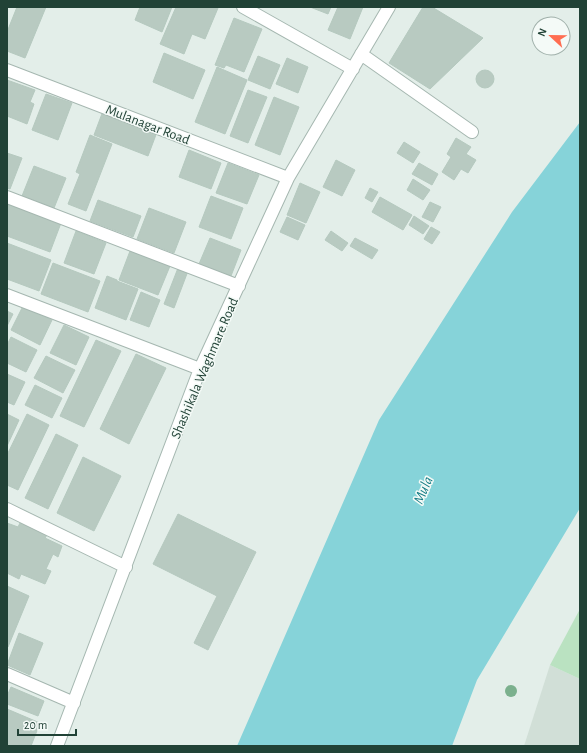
<svg xmlns="http://www.w3.org/2000/svg" width="587" height="753" viewBox="0 0 587 753" font-family="'Alegreya Sans',sans-serif">
	<style>
		.built { fill: #d1dfd7 }
		.green { fill: #bae2c1 }
		.water { fill: #86d3d9 }
		.building { fill: #b8cac1; stroke: #b5c9bf }
		.lines { fill: none; stroke-linecap: round; stroke-linejoin: round }
		.minor-casing { stroke: #a5b7b0; stroke-width: 14 }
		.minor { stroke: #fff; stroke-width: 12 }
		.tree { fill: #7bb08d }
		.labels { text-anchor: middle; stroke-width: 3; stroke-linejoin: round; paint-order: stroke }
		.street-label { font-size: 14px; fill: #214236; stroke: #f4faf7 }
		.water-label { font-size: 15px; font-style: italic; fill: #147c85; stroke: #f4faf7 }
	</style>
	<rect width="100%" height="100%" fill="#e3eee9"/>
	<!-- built -->
	<path class="built" d="M550 665 580 679V746H524Z"/>
	<!-- green -->
	<path class="green" d="M580 609V679L550 665Z"/>
	<!-- water -->
	<path class="water" d="M580 122V508L477 680 452 746H237L379 420 512 212Z"/>
	<!-- building -->
	<path class="building" d="M17 7H46L25 58 7 51V32Z
		M140 7H172L162 32 135 20Z
		M176 7 218 8 205 39 192 34 184 54 160 44Z
		M310 7H331L328 14Z
		M338 7H363L350 39 328 30Z
		M423 7H432L483 38 430 89 389 63Z
		M234 18 262 29 244 72 226 65 224 68 215 65Z
		M164 53 205 70 193 99 153 82Z
		M258 56 280 65 270 89 248 80Z
		M287 58 308 67 298 93 276 84Z
		M217 67 247 80 225 134 195 122Z
		M476 79a9 9 0 1 1 18 0a9 9 0 1 1-18 0Z
		M7 80 35 90 30 102 34 104 27 124 7 116Z
		M248 90 267 97 248 143 230 136Z
		M46 94 72 103 58 140 32 130Z
		M274 97 299 107 280 155 255 145Z
		M103 111 157 132 148 156 94 135Z
		M90 135 112 144 86 211 68 204 80 174 76 172Z
		M456 138 471 147 466 154 476 160 468 173 461 169 454 180 442 172 451 157 447 154Z
		M404 142 420 152 413 163 397 153Z
		M189 150 221 163 211 189 179 177Z
		M7 153 22 158 10 189 7 188Z
		M336 160 355 170 342 196 323 187Z
		M228 163 259 175 247 204 216 193Z
		M419 163 438 174 432 185 412 174Z
		M34 166 66 178 54 208 22 196Z
		M413 179 430 190 423 200 407 190Z
		M300 183 320 192 306 223 287 215Z
		M370 188 378 192 372 202 365 198Z
		M211 196 243 208 231 239 199 227Z
		M380 197 412 215 403 230 372 212Z
		M98 200 141 216 133 237 90 221Z
		M430 202 441 207 433 222 422 217Z
		M8 203 61 223 50 252 7 236V206Z
		M149 208 186 222 174 253 137 239Z
		M414 216 429 226 423 234 409 225Z
		M287 217 305 225 298 240 280 232Z
		M431 227 440 232 432 244 424 239Z
		M76 231 106 243 94 274 64 263Z
		M331 231 348 243 342 251 325 240Z
		M210 238 241 250 231 276 199 264Z
		M355 238 378 250 372 259 350 246Z
		M7 243 51 260 39 291 7 279Z
		M130 251 170 266 158 295 119 280Z
		M53 263 100 281 88 312 41 294Z
		M178 268 188 271 174 308 164 304Z
		M107 276 117 280V281L138 289 126 320 95 308Z
		M141 292 160 300 149 327 130 320Z
		M23 306 52 320 40 345 11 330Z
		M7 311 13 314 7 326Z
		M64 325 89 337 76 365 50 353Z
		M11 337 37 350 26 372 7 363V345Z
		M96 340 121 351 84 427 60 416Z
		M136 354 166 368 129 444 100 429Z
		M46 356 75 370 63 393 34 378Z
		M7 374 25 382 14 405 7 402Z
		M35 385 62 398 52 418 25 405Z
		M7 414 19 420 7 446Z
		M27 414 49 425 18 490 7 485V455Z
		M56 434 78 445 48 509 25 498Z
		M83 457 121 476 94 531 57 513Z
		M178 514 256 552 208 650 194 643 217 596 153 564Z
		M7 523 18 527 20 523 47 535 45 538 62 546 58 557 53 554 46 569 51 571 45 584 21 574 19 579 7 573Z
		M7 586 29 596 8 647 7 646Z
		M19 633 43 643 30 675 7 665Z
		M11 687 44 701 38 716 7 704V696Z
		M7 709 40 723 31 746H7Z"/>
	<g class="lines">
		<!-- minor casing -->
		<g class="minor-casing">
			<path id="minor" d="M243 7 353 69
				M361 54 472 132
				M7 70 288 178
				M7 197 239 286
				M7 295 200 369
				M7 509 126 567
				M7 674 74 703
				M57 746 200 369 288 178 389 7"/>
		</g>
		<!-- minor -->
		<use href="#minor" class="minor"/>
	</g>
	<!-- trees -->
	<circle class="tree" cx="511" cy="691" r="6"/>
	<g class="labels">
		<!-- street labels -->
		<g class="street-label">
			<text transform="translate(148 124) rotate(21)" y="5">Mulanagar Road</text>
			<text transform="translate(204 368) rotate(-67)" y="5">Shashikala Waghmare Road</text>
		</g>
		<!-- water labels -->
		<g class="water-label">
			<text transform="translate(423 490) rotate(-67)" y="5">Mula</text>
		</g>
	</g>
	<!-- border -->
	<rect width="587" height="753" fill="none" stroke="#214236" stroke-width="16"/>
	<!-- north arrow -->
	<g transform="translate(551 36) rotate(292)"><circle r="19" fill="#f4faf7" stroke="#a0b0aa"/>
	<path d="M0-3L7 15L0 10L-7 15Z" fill="#ff6d51"/>
	<text y="-6" font-size="11" font-weight="bold" text-anchor="middle" fill="#214236">N</text>
	</g>
	<!-- scale -->
	<path d="M18 729v6h58v-6" fill="none" stroke="#214236" stroke-width="2"/>
	<text x="24" y="729" font-size="12" fill="#214236" stroke="#f4faf7" stroke-width="3" paint-order="stroke">20 m</text>
</svg>
